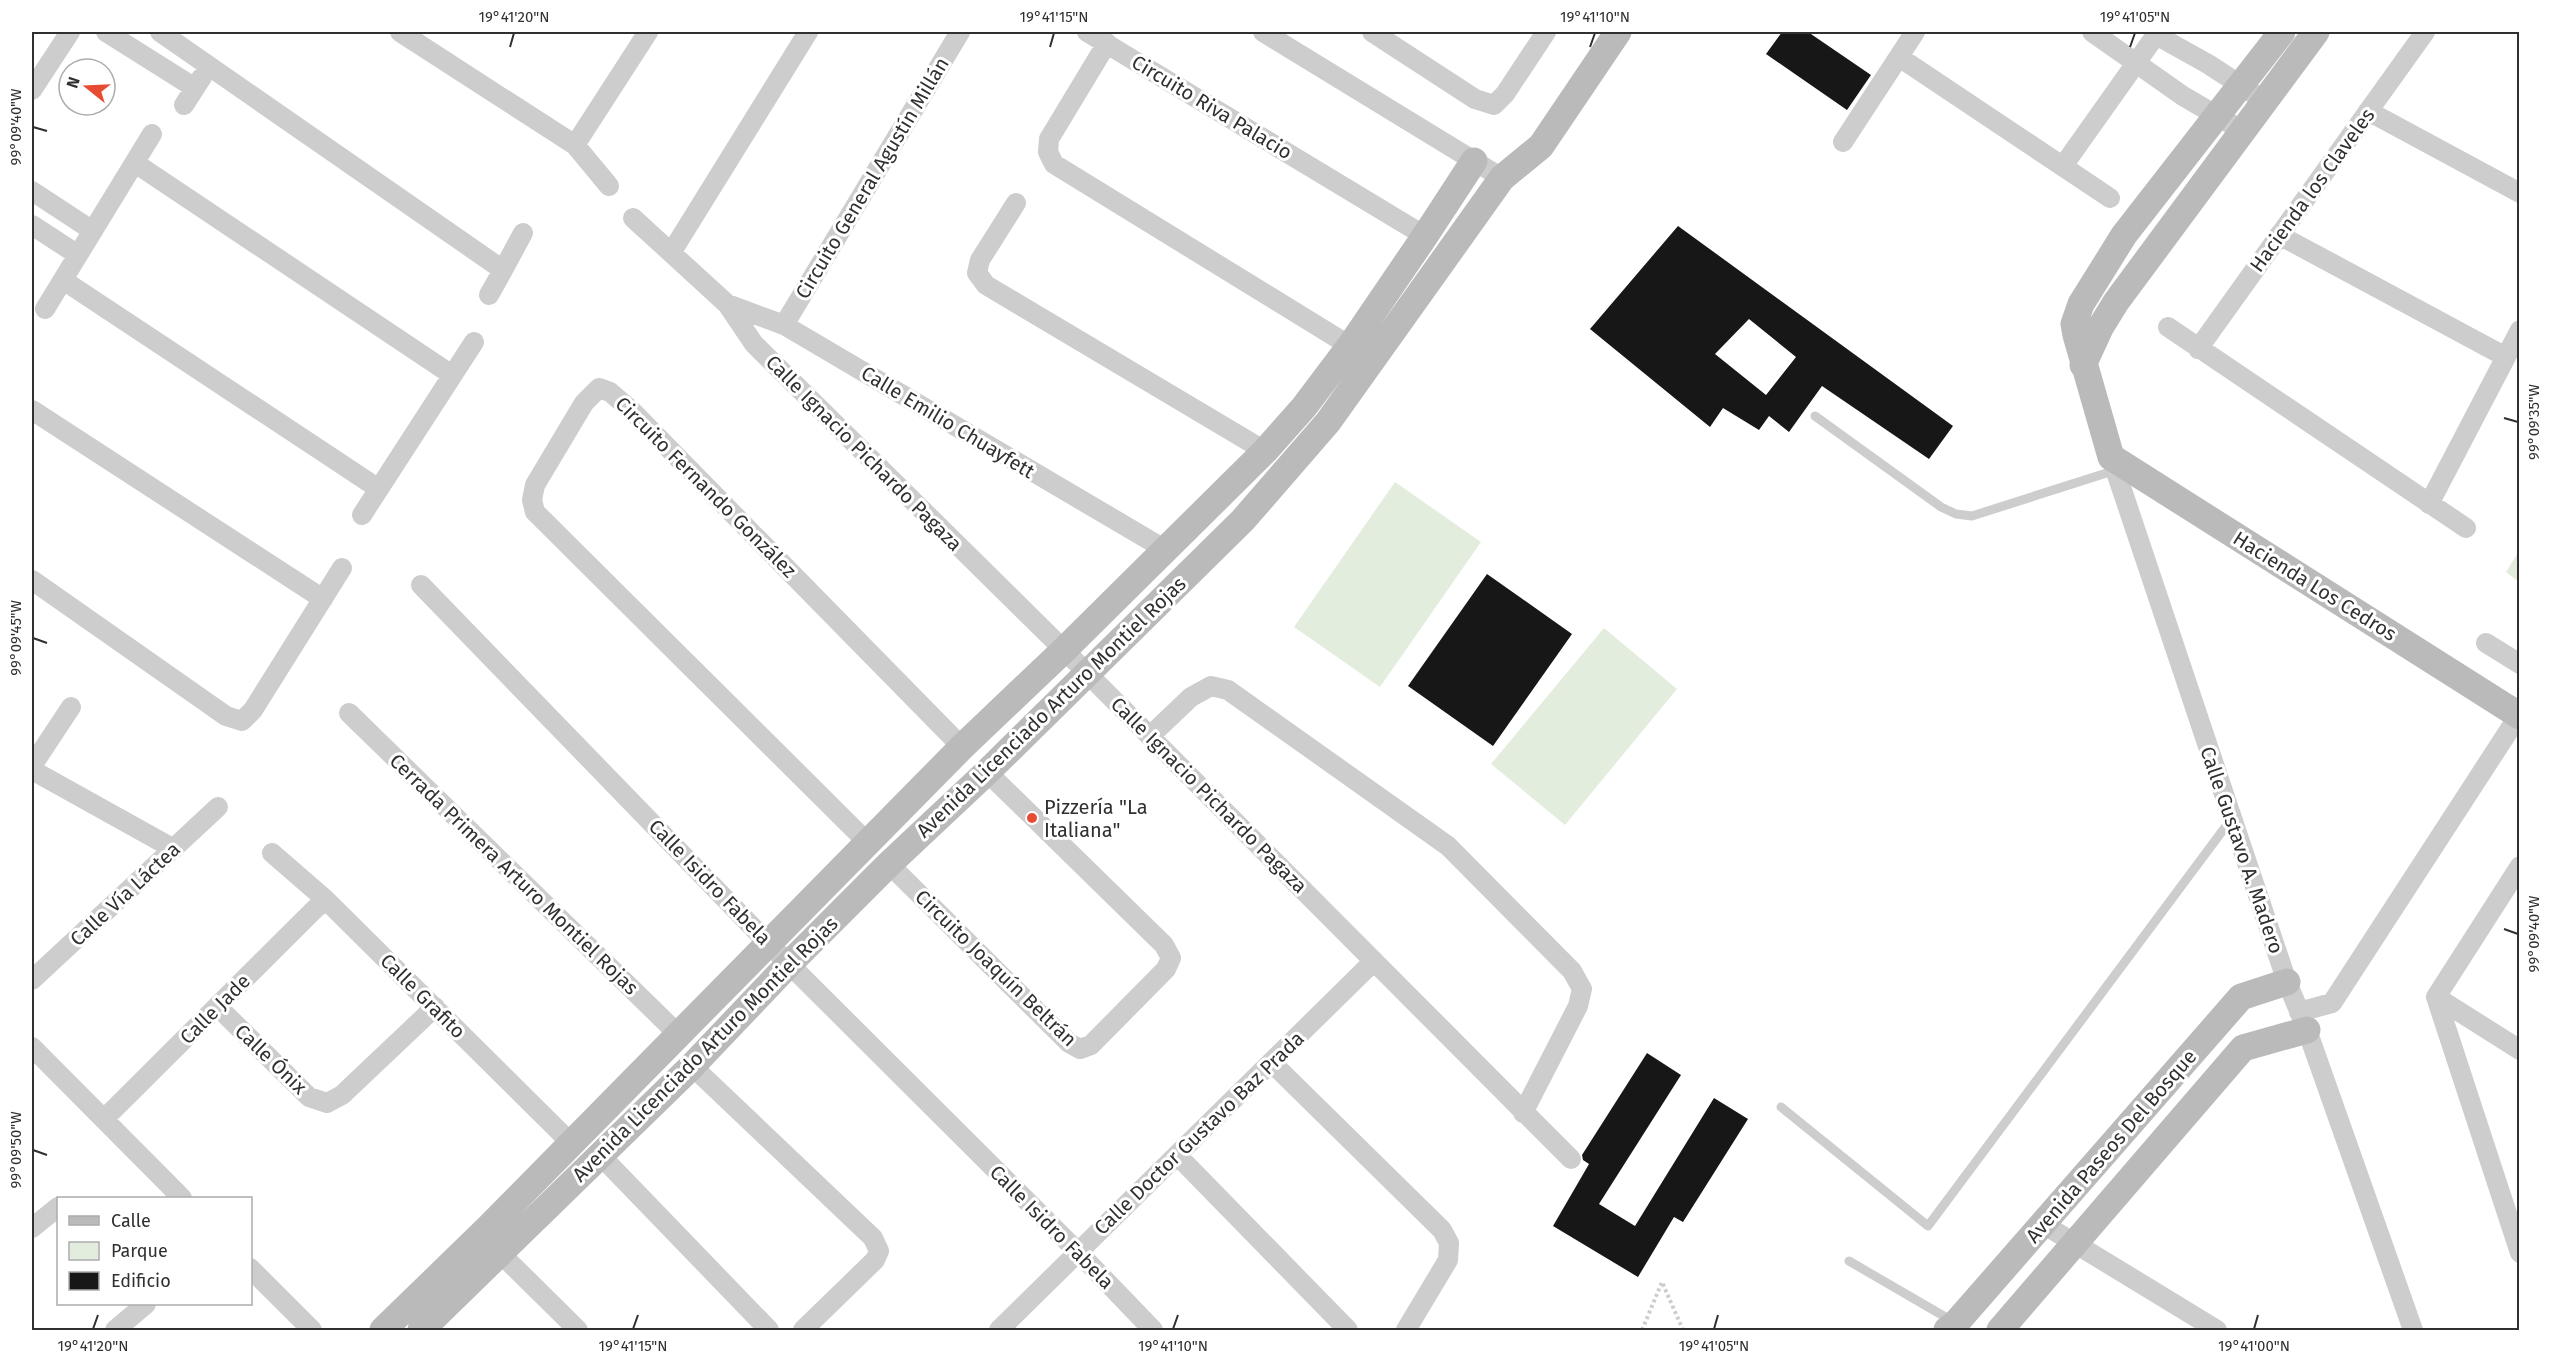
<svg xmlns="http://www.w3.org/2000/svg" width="2551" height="1362" viewBox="0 0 2551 1362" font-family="'Fira Sans',sans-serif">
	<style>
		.green { fill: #e3edde }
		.building { fill: #171717; fill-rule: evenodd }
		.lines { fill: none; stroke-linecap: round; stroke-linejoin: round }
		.path { stroke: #cdcdcd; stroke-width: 4; stroke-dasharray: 3 3; stroke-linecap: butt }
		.service { stroke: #cdcdcd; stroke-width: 9 }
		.minor { stroke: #cdcdcd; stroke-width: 20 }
		.secondary { stroke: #bababa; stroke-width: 27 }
		.ticks { fill: none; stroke: #303030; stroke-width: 2 }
		.poi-dot { fill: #e74c32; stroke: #fff; stroke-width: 2 }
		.labels { text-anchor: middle; stroke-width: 6; stroke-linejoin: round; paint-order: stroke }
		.street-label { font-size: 20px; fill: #303030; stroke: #fff }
		.poi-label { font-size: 20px; fill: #303030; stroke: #fff; text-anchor: start }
		.neatline { fill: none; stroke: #303030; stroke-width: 2 }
		.ticks-label { font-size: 15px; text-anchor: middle; fill: #303030 }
	</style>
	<rect width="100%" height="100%" fill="#fff"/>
	<!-- green -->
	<path class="green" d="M1395 482 1481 542 1380 687 1294 627Z
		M2519 551V582L2506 572Z
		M1604 628 1677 689 1565 825 1491 764Z"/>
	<!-- building -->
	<path class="building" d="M1782 32H1808L1871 75 1847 110 1766 54Z
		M1678 226 1953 426 1929 459 1822 386 1789 432 1769 416 1759 430 1723 408 1710 427 1590 329ZM1749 319 1796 357 1766 395 1715 354Z
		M1487 574 1572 634 1493 746 1408 686Z
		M1647 1053 1681 1075 1599 1204 1635 1226 1714 1098 1748 1119 1683 1222 1674 1217 1638 1277 1553 1226 1589 1164 1583 1160 1582 1155Z"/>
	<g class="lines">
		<!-- path -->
		<path class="path" d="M1642 1330 1662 1282 1683 1330"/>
		<!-- service -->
		<path class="service" d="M1815 416 1941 507 1956 514 1972 516 2116 470
			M1781 1107 1928 1226 2232 818
			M1849 1261 1954 1322"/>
		<!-- minor -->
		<path class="minor" d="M106 32 195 88
			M160 32 503 270 489 295
			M400 32 575 145 609 186
			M1087 32 1425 236
			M1263 32 1502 178
			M1372 32 1475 99 1494 105 1505 94 1546 32
			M2092 32 2183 96 2243 131
			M2156 35 2208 64 2265 101
			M1107 43 1049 139 1048 152 1054 164 1350 346
			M1899 57 2110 198
			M32 90 70 32
			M184 105 202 77
			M2368 111 2520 193
			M1843 142 1915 32
			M575 145 648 32
			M135 163 452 375
			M2063 166 2158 32
			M32 191 93 231
			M1016 203 980 260 977 273 986 285 1265 451
			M633 218 727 304 754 344 1064 650 1571 1159
			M32 225 78 255
			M2279 235 2506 357
			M671 253 808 32
			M503 270 523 233
			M63 280 379 489
			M727 304 784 325 1166 550
			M45 309 152 134
			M784 325 960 32
			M2168 327 2466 528
			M2198 349 2425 32
			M32 410 323 599
			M2111 457 2287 982 2307 1030 2413 1330
			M2429 504 2520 330
			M362 515 474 342
			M32 580 226 716 242 721 253 710 342 568
			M421 585 768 943 1078 1252 1153 1330
			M2486 643 2520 664
			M349 713 679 1035
			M1150 736 1191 697 1211 686 1228 690 1448 846 1572 971 1582 989 1578 1006 1523 1113
			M32 766 71 707
			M32 770 174 849
			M868 843 535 512 532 500 535 485 584 403 599 388 610 392 631 410 962 747
			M272 853 325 899 571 1143
			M889 864 1069 1043 1080 1049 1091 1045 1166 969 1171 958 1164 945 987 772
			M32 980 218 807
			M2436 997 2520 1253
			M2436 997 2520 866
			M2436 997 2520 1050
			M218 1007 309 1097 327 1103 342 1095 435 1007
			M2299 1012 2332 1003 2519 715
			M32 1047 182 1198
			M1271 1062 1442 1230 1449 1243 1448 1260 1406 1330
			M692 1066 873 1238 879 1251 875 1260 803 1330
			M104 1119 325 899
			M600 1155 769 1330
			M1177 1155 1348 1330
			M2043 1224 2217 1330
			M32 1228 58 1207
			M501 1254 578 1330
			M250 1268 312 1330
			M115 1330 146 1304
			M999 1330 1374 961"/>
		<!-- secondary -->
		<path class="secondary" d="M2282 32 2124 235 2081 304 2074 324 2076 335 2111 457 2520 716
			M2083 365 2100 328 2116 302 2316 32
			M383 1330 489 1227 962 747 1064 650 1265 451 1304 407 1350 346 1425 236 1474 161
			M421 1330 692 1066 790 963 889 864 987 772 1243 520 1328 422 1502 178 1541 146 1618 32
			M1947 1330 1956 1323 2241 997 2287 982
			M2000 1330 2243 1048 2307 1030"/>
	</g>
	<!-- ticks -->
	<path class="ticks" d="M510 47 514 33M1050 47 1054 33M1590 47 1595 33M2130 47 2135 33M33 127 47 131M2504 418 2518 422M33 638 47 643M2504 929 2518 934M33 1150 47 1155M93 1329 98 1315M633 1329 638 1315M1173 1329 1178 1315M1714 1329 1718 1315M2254 1329 2258 1315"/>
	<!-- markers -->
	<circle class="poi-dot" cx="1032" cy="818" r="6"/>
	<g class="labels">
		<!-- street labels -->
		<g class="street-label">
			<text transform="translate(1212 107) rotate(31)" y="7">Circuito Riva Palacio</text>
			<text transform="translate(872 178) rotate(-59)" y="7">Circuito General Agustín Millán</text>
			<text transform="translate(2312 190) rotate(-54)" y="7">Hacienda los Claveles</text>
			<text transform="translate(948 422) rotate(31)" y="7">Calle Emilio Chuayfett</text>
			<text transform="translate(864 453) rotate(45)" y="7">Calle Ignacio Pichardo Pagaza</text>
			<text transform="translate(706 487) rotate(45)" y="7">Circuito Fernando González</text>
			<text transform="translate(2315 586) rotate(32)" y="7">Hacienda Los Cedros</text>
			<text transform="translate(1051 707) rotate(-44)" y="7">Avenida Licenciado Arturo Montiel Rojas</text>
			<text transform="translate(1209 795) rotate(45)" y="7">Calle Ignacio Pichardo Pagaza</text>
			<text transform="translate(2242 850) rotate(71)" y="7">Calle Gustavo A. Madero</text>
			<text transform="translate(514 874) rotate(44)" y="7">Cerrada Primera Arturo Montiel Rojas</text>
			<text transform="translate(710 882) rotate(46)" y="7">Calle Isidro Fabela</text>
			<text transform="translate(125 894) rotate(-43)" y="7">Calle Vía Láctea</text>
			<text transform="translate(996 968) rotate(44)" y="7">Circuito Joaquín Beltrán</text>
			<text transform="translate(423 996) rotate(45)" y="7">Calle Grafito</text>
			<text transform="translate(215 1009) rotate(-45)" y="7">Calle Jade</text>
			<text transform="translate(705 1049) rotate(-45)" y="7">Avenida Licenciado Arturo Montiel Rojas</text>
			<text transform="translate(271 1059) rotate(44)" y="7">Calle Ónix</text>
			<text transform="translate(1199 1133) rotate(-44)" y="7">Calle Doctor Gustavo Baz Prada</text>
			<text transform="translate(2111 1146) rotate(-49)" y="7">Avenida Paseos Del Bosque</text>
			<text transform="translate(1052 1227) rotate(45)" y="7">Calle Isidro Fabela</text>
		</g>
		<!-- poi labels -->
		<g class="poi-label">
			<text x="1044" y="814">Pizzería "La<tspan x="1044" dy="23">Italiana"</tspan></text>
		</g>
	</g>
	<!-- border -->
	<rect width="2551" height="1362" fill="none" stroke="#ffffff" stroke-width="66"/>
	<!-- legend -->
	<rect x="57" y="1197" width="195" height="108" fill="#ffffff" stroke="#acacac" stroke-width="1.5"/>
	<rect x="69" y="1216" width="30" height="9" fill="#bababa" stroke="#acacac" stroke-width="1.5"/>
	<text x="111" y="1227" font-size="18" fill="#303030">Calle</text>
	<rect x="69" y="1242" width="30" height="18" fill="#e3edde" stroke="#acacac" stroke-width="1.5"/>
	<text x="111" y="1257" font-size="18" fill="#303030">Parque</text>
	<rect x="69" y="1272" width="30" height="18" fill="#171717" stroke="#acacac" stroke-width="1.5"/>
	<text x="111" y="1287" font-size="18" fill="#303030">Edificio</text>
	<!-- north arrow -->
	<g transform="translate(87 87) rotate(288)"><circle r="28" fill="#ffffff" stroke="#acacac" stroke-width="1.5"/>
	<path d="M0-4.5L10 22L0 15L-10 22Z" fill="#e74c32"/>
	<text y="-9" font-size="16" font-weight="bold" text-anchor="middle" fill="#303030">N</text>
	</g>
	<rect x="33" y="33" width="2485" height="1296" class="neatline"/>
	<g class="ticks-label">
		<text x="514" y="22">19°41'20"N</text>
		<text x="1054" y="22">19°41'15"N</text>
		<text x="1595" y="22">19°41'10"N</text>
		<text x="2135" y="22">19°41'05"N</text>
		<text transform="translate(16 127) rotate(-90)" y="5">99°09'40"W</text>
		<text transform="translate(2534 422) rotate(-90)" y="5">99°09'35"W</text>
		<text transform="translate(16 638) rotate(-90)" y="5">99°09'45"W</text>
		<text transform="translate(2534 934) rotate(-90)" y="5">99°09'40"W</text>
		<text transform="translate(16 1150) rotate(-90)" y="5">99°09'50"W</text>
		<text x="93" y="1351">19°41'20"N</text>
		<text x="633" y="1351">19°41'15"N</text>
		<text x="1173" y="1351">19°41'10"N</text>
		<text x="1714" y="1351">19°41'05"N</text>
		<text x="2254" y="1351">19°41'00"N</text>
	</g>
</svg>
